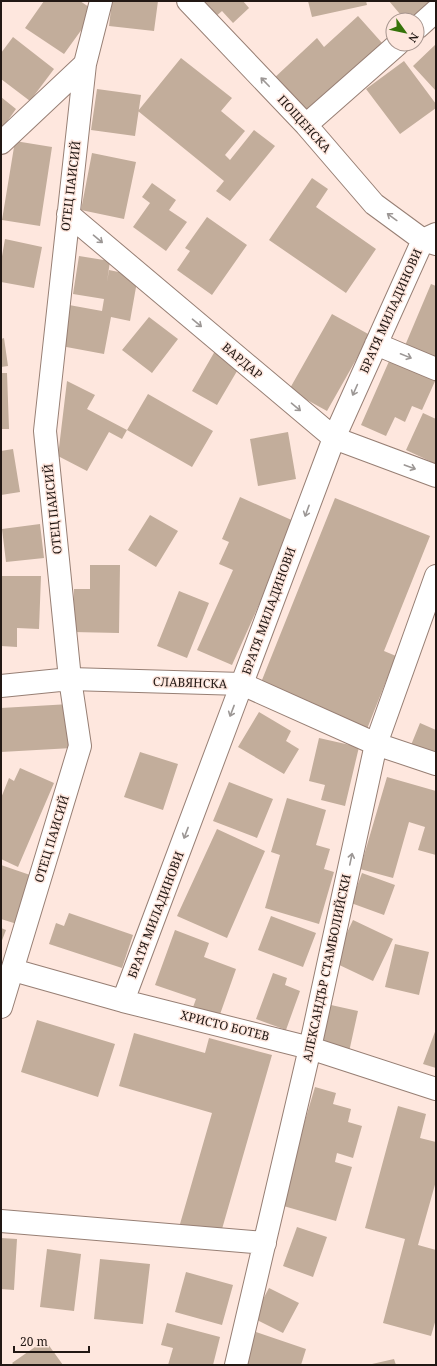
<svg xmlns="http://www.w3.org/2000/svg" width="437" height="1366" viewBox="0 0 437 1366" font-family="'Noto Serif',serif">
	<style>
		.building { fill: #c2ad9b }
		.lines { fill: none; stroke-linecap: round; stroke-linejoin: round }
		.pedestrian-casing { stroke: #977f74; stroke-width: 24 }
		.minor-casing { stroke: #977f74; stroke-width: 24 }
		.pedestrian { stroke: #fff; stroke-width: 22 }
		.minor { stroke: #fff; stroke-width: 22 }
		.oneway { stroke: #9c9795 }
		.labels { text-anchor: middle; stroke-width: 3; stroke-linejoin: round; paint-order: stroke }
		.street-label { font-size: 12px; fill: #221814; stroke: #fee7de }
	</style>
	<rect width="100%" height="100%" fill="#fee7de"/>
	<!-- building -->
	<path class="building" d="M44 1H80L95 11 64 54 25 28Z
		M112 1H158L154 31 109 26Z
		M198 1H243L249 8 233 23 222 11 214 18Z
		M308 1H366L367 5 312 17Z
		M389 1H436L417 20H405Z
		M358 16 383 44 305 116 272 80 317 38 324 47Z
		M13 37 54 69 30 101 1 79V53Z
		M436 44V91L413 66Z
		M181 58 232 98 221 111 245 131 225 155 230 160 254 130 275 146 230 201 216 191 224 181 138 111Z
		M404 61 436 104V108L400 134 366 89Z
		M97 89 141 95 135 136 91 130Z
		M1 97 16 109 1 130Z
		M15 141 52 147 40 226 2 220Z
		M92 153 136 162 124 219 81 210Z
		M312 178 328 189 316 207 376 249 346 293 269 240Z
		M152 183 176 200 169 210 187 222 166 251 133 227 150 203 142 197Z
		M207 217 247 245 212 295 177 270 190 251 185 248Z
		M5 239 42 247 34 288 1 282V262Z
		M79 256 110 261 107 282 109 270 138 276 130 321 111 317 104 354 61 346 69 305 102 311 104 299 73 294Z
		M431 284 436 286V362L404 348Z
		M332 314 370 335 327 411 289 390Z
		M149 317 178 339 152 373 122 350Z
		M4 338 8 366 1 367V339Z
		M215 351 240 366 217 405 192 391Z
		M390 359 436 379 422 410 412 406 405 422 395 417 386 436 361 425Z
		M1 373H7L9 429H1Z
		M67 381 95 395 87 409 127 430 122 439 109 432 87 471 58 456Z
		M148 394 213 431 192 467 127 430Z
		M423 413 436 419V464L406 450Z
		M288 432 296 479 258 486 250 439Z
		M13 449 20 492 1 495V451Z
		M240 497 296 522 232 665 197 650 233 570 219 564 229 542 222 539Z
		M335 498 430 536 384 651 396 656 365 734 258 690Z
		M150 515 178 531 156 567 128 550Z
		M40 524 44 558 6 562 2 529Z
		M90 565H120L119 633 73 632 74 589H90Z
		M1 576H41L39 629 17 628V647L1 646Z
		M179 591 209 603 187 658 157 646Z
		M70 704 72 748 1 752V708Z
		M259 712 291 731 286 741 299 749 284 774 238 747Z
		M420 723 436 730V761L409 750Z
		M319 738 359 747 345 806 321 800 325 785 309 781Z
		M140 752 178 764 163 810 124 797Z
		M20 768 54 783 18 867 1 859V798L9 778 14 781Z
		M387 777 436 791V855L418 850 425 827 409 822 393 878 360 869Z
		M229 782 273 799 257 838 213 821Z
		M287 798 326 810 316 845 330 849 324 869 334 872 319 924 265 908 280 855 271 852Z
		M217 829 265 851 227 938 177 916Z
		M1 865 33 876 17 924 1 919Z
		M362 873 395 885 384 915 351 903Z
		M69 913 133 935 122 968 49 944 56 923 64 926Z
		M271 916 316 933 303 967 258 950Z
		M353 920 393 939 373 981 333 962Z
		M1 928 6 930 1 943Z
		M175 930 209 943 204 957 236 969 218 1020 192 1010 196 999 155 985Z
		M395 944 429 952 419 995 385 987Z
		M273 973 287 978 285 985 300 991 286 1030 256 1019Z
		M331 1005 358 1011 349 1052 321 1046Z
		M37 1020 115 1044 98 1097 21 1072Z
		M436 1029V1068L423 1064Z
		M134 1033 205 1053 209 1038 272 1055 220 1236 180 1224 212 1113 119 1086Z
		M315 1087 336 1093 333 1104 351 1109 348 1122 362 1126 353 1158 337 1153 335 1162 352 1167 336 1221 280 1205Z
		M398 1106 426 1114 420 1138 436 1142V1181L418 1245 436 1250V1319L431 1336 383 1323 405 1239 365 1228Z
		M297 1227 327 1237 313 1277 283 1266Z
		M1 1238 17 1239 14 1290 1 1289Z
		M47 1249 81 1254 74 1311 40 1307Z
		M100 1259 150 1264 143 1324 94 1319Z
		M186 1272 233 1285 222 1325 175 1312Z
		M269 1288 299 1303 283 1333 253 1318Z
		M167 1323 220 1337 213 1365H168L173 1348 161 1345Z
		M256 1332 306 1349 301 1365H244Z
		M45 1340 63 1365H14L12 1363Z
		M394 1359 396 1365H372V1364Z"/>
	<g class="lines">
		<!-- pedestrian casing -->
		<g class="pedestrian-casing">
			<path id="pedestrian" d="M70 679 242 684 376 744 436 764
				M376 744 436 576"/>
		</g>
		<!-- minor casing -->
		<g class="minor-casing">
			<path id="minor" d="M188 1 306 125 374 204 423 240 436 244
				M417 28 436 11
				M306 125 398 44
				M1 143 85 64
				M68 214 334 438 436 476
				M376 344 436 369
				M1 686 70 679
				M13 970 123 1001 310 1048 436 1089
				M123 1001 334 438 423 240 436 234
				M1 1007 80 746 70 679 45 431 85 64 101 1
				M1 1221 265 1243
				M236 1365 310 1048 376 744"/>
		</g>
		<!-- pedestrian -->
		<use href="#pedestrian" class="pedestrian"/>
		<!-- minor -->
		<use href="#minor" class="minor"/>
	</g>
	<!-- one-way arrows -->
	<defs><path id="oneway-shaft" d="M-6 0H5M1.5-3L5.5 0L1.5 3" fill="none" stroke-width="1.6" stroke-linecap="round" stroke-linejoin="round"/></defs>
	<g class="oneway">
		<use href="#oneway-shaft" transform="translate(265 82) rotate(-134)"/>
		<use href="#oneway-shaft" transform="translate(392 217) rotate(-144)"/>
		<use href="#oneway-shaft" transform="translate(98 239) rotate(40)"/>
		<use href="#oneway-shaft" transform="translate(197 323) rotate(40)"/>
		<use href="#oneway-shaft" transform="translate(406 356) rotate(22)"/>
		<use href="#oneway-shaft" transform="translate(355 390) rotate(114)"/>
		<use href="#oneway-shaft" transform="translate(296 407) rotate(40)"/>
		<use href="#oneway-shaft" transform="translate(410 467) rotate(20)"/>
		<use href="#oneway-shaft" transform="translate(307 511) rotate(110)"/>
		<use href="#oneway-shaft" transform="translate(232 711) rotate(111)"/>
		<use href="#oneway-shaft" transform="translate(186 833) rotate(111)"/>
		<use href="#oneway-shaft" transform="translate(351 859) rotate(-78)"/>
	</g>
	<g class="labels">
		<!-- street labels -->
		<g class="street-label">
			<text transform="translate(304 124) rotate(48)" y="4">ПОЩЕНСКА</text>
			<text transform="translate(71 186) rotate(-83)" y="4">ОТЕЦ ПАИСИЙ</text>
			<text transform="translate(391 311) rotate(-66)" y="4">БРАТЯ МИЛАДИНОВИ</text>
			<text transform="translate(242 361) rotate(40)" y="4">ВАРДАР</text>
			<text transform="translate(53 509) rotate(-96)" y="4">ОТЕЦ ПАИСИЙ</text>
			<text transform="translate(269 611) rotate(-70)" y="4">БРАТЯ МИЛАДИНОВИ</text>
			<text transform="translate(190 683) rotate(2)" y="4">СЛАВЯНСКА</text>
			<text transform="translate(52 839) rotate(-73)" y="4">ОТЕЦ ПАИСИЙ</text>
			<text transform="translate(156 915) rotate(-69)" y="4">БРАТЯ МИЛАДИНОВИ</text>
			<text transform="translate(327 968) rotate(-78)" y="4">АЛЕКСАНДЪР СТАМБОЛИЙСКИ</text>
			<text transform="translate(225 1026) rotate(14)" y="4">ХРИСТО БОТЕВ</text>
		</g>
	</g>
	<!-- border -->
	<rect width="437" height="1366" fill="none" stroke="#221814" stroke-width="4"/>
	<!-- north arrow -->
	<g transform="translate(405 32) rotate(123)"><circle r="19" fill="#fee7de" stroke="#a6948d"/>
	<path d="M0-3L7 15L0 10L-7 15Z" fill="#36730a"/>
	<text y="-6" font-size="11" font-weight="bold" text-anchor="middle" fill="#221814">N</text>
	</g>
	<!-- scale -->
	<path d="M14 1346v6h75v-6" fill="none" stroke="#221814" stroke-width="2"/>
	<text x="20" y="1346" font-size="12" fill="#221814" stroke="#fee7de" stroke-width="3" paint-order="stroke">20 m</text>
</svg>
